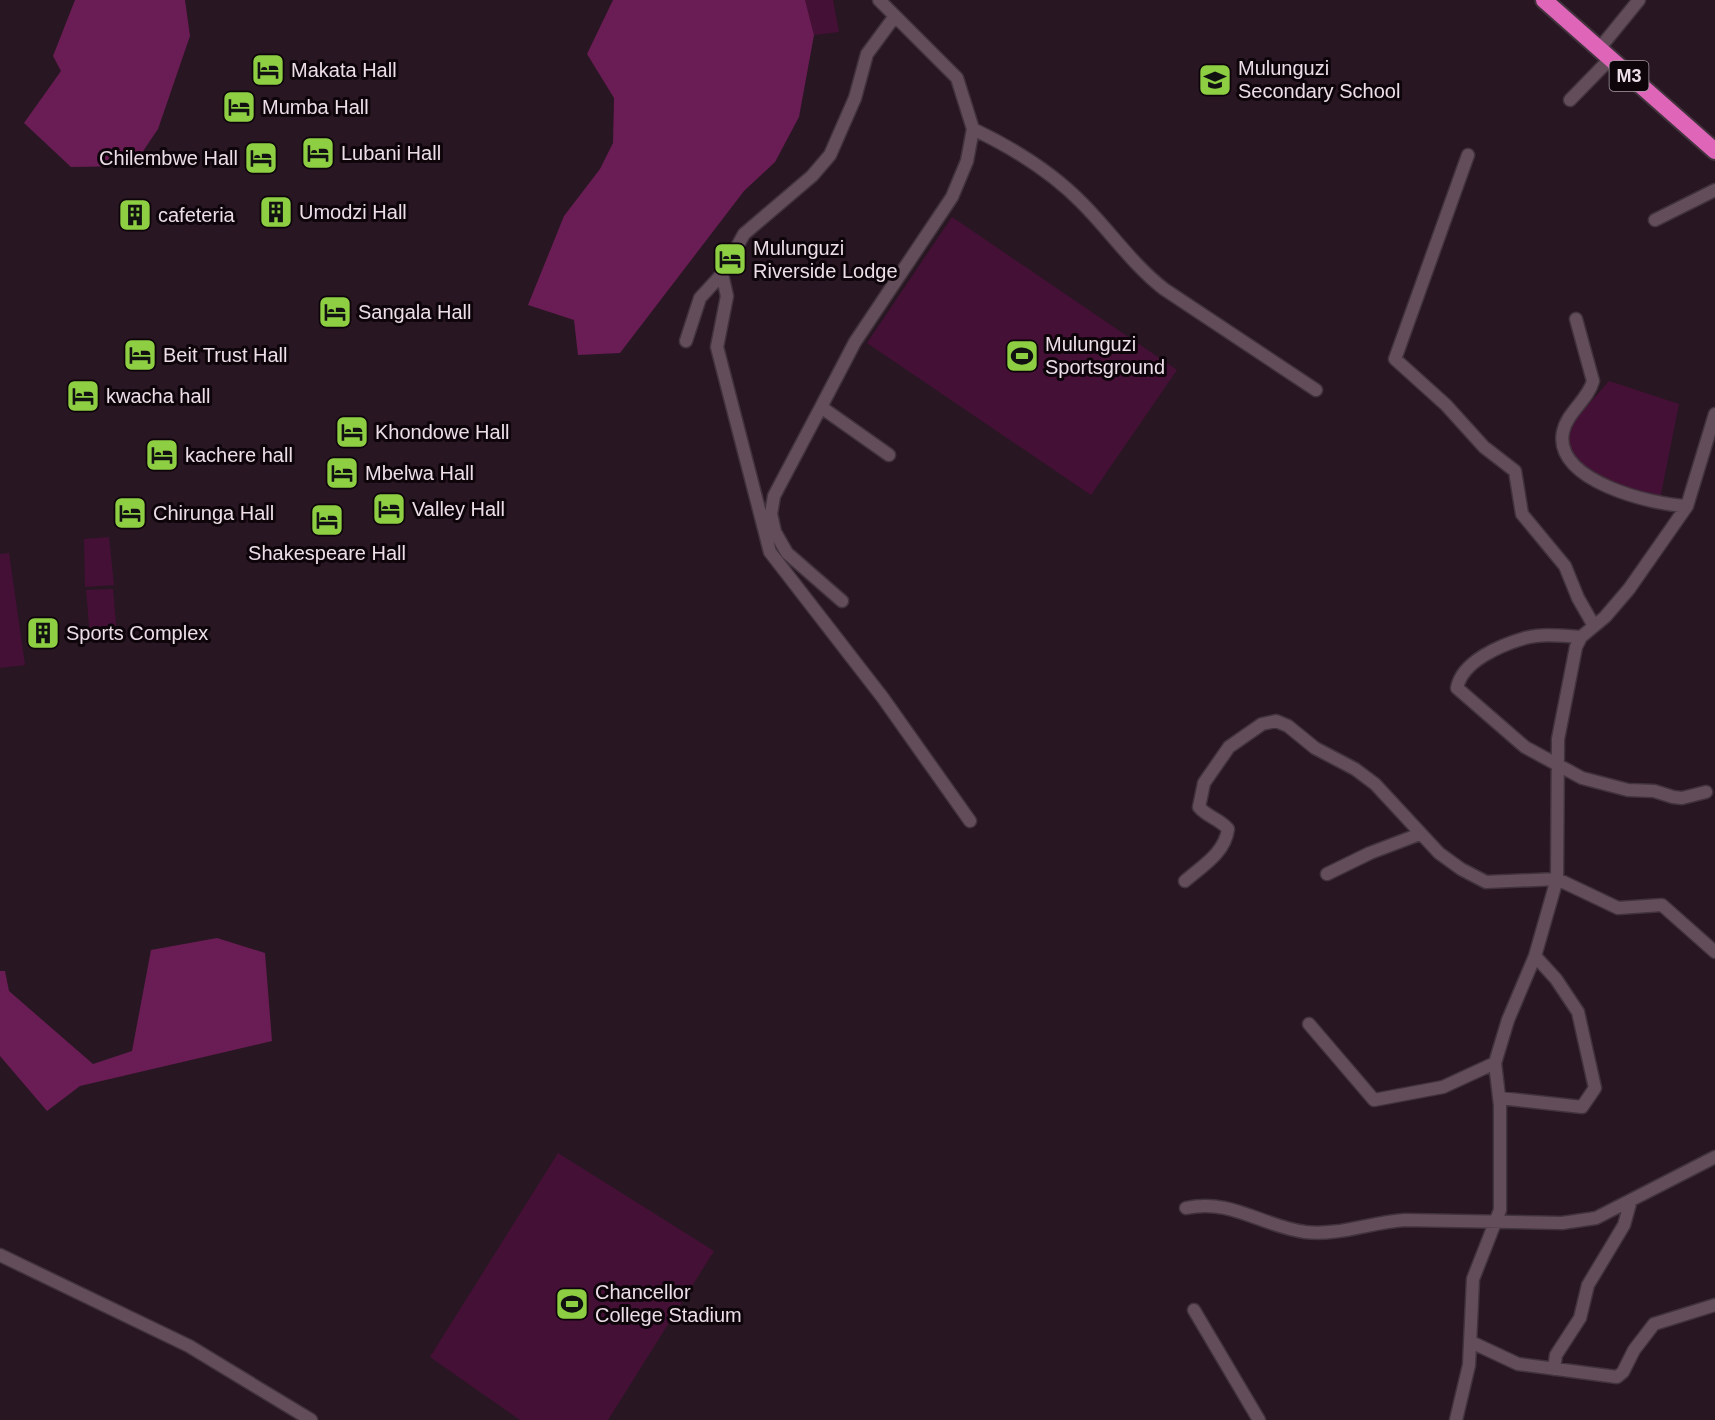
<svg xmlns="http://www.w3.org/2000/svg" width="1715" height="1420" viewBox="0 0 1715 1420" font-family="Arial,sans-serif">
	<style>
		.green { fill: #451036 }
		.forest { fill: #691d54 }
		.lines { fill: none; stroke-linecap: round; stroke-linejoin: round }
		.minor-casing { stroke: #41333c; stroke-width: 15 }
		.highway-casing { stroke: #41333c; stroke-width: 20 }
		.minor { stroke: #644d5b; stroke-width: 12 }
		.highway { stroke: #df65b9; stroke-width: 16 }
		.labels { text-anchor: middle; stroke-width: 6; stroke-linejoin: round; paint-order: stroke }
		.shield { fill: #0d050a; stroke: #a99ca4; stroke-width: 1.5 }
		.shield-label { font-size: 18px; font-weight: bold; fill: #ecdde6 }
		.poi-label { font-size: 20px; fill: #ecdde6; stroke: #0d050a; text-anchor: start }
	</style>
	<rect width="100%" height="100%" fill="#291623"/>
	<!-- green -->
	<path class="green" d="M805 0H833L839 32 814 35Z
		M952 217 1177 370 1091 495 867 343Z
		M1609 381 1679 404 1659 504 1594 479 1567 454 1566 430Z
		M109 537 114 585 85 587 84 539Z
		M9 553 25 665 0 668V554Z
		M113 589 117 636H90L86 590Z
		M558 1153 714 1251 608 1420H520L430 1357Z"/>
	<!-- forest -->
	<path class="forest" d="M75 0H185L190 36 158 129 133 166 71 167 24 123 61 71 53 56Z
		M613 0H805L814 35 799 117 775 162 744 191 620 353 578 355 574 320 528 305 564 216 600 169 613 143 614 98 587 54Z
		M217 938 265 953 272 1041 80 1086 47 1111 0 1056V971H5L9 991 93 1064 132 1051 151 950Z"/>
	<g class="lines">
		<!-- minor casing -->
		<g class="minor-casing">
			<path id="minor" d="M879 0 957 78 973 129 967 161 952 197 855 342 821 407 889 455
				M895 16 867 54 855 98 830 155 812 176 744 234 722 274 727 296 717 347 770 552 883 698 970 821
				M1599 49 1639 0
				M1570 100 1610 59
				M973 129C1013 148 1051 171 1082 203 1110 231 1132 264 1164 289L1316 390
				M1468 155 1395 359 1446 405 1484 447 1515 471 1522 514 1565 566 1578 598 1594 626
				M1655 220 1715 190
				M1576 319 1593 381C1588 400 1567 412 1563 432 1553 481 1653 505 1687 506
				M686 341 700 298 722 274
				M821 407 774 496 771 514 775 532 787 553 842 601
				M1581 637C1563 636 1543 633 1525 638 1501 645 1462 661 1457 688L1525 747 1582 778 1628 790 1654 791 1673 797 1682 798 1706 792
				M1327 874 1370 853 1420 834
				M1185 881C1202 866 1225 853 1228 829 1220 819 1207 817 1199 807L1204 783 1229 747 1262 724 1276 721 1288 726 1315 748 1355 769 1375 784 1439 853 1461 869 1486 882 1557 879 1618 908 1662 905 1715 952
				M1309 1024 1374 1100 1443 1087 1495 1063
				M1500 1098 1582 1107 1595 1088 1578 1012 1556 979 1535 956
				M1186 1208C1231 1198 1261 1226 1305 1232 1339 1236 1371 1222 1405 1220L1562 1223 1596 1218 1715 1157
				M0 1255 189 1346 311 1420
				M1194 1310 1259 1420
				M1471 1342 1518 1364 1617 1377 1623 1372 1634 1350 1654 1324 1715 1305
				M1554 1369 1556 1355 1580 1318 1588 1285 1624 1225 1631 1200
				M1456 1420 1469 1365 1473 1279 1500 1210V1105L1495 1063 1508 1020 1535 956 1557 879 1558 739 1576 647 1581 637 1605 617 1629 589 1687 506 1715 414"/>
		</g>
		<!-- highway casing -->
		<g class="highway-casing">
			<path id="highway" d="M1544 0 1715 151"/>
		</g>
		<!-- minor -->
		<use href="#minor" class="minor"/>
		<!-- highway -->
		<use href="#highway" class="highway"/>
	</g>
	<!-- icons -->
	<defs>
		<g id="hotel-square" transform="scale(1.725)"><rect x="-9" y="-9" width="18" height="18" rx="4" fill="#8ece43" stroke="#0d050a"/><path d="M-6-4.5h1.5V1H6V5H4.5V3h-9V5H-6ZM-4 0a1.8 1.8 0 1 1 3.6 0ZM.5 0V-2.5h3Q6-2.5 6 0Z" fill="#111"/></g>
		<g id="school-square" transform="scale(1.725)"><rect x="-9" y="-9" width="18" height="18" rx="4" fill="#8ece43" stroke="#0d050a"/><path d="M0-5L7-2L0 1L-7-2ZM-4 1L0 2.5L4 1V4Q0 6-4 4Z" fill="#111"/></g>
		<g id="building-square" transform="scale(1.725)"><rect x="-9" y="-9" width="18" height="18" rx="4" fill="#8ece43" stroke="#0d050a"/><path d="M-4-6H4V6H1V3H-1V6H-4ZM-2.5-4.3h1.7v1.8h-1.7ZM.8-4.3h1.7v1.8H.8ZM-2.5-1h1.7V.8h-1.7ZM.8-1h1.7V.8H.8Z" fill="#111"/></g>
		<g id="stadium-square" transform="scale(1.725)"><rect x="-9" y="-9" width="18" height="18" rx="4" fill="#8ece43" stroke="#0d050a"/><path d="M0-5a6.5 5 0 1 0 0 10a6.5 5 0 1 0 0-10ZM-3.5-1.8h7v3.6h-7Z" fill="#111"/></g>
	</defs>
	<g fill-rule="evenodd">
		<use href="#hotel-square" x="268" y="70"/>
		<use href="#school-square" x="1215" y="80"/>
		<use href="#hotel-square" x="239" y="107"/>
		<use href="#hotel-square" x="318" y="153"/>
		<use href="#hotel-square" x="261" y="158"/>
		<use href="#building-square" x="276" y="212"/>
		<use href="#building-square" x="135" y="215"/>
		<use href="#hotel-square" x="730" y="259"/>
		<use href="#hotel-square" x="335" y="312"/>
		<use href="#hotel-square" x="140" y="355"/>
		<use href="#stadium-square" x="1022" y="356"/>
		<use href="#hotel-square" x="83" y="396"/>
		<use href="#hotel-square" x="352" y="432"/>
		<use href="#hotel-square" x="162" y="455"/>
		<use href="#hotel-square" x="342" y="473"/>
		<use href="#hotel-square" x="389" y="509"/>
		<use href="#hotel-square" x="130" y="513"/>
		<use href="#hotel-square" x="327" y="520"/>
		<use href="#building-square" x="43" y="633"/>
		<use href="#stadium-square" x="572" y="1304"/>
	</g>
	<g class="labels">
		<!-- shield labels -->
		<rect class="shield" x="1609.5" y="61" width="39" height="30" rx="4.5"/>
		<g class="shield-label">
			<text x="1629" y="82">M3</text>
		</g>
		<!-- poi labels -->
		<g class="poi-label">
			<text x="1238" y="75">Mulunguzi<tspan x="1238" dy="23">Secondary School</tspan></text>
			<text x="291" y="77">Makata Hall</text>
			<text x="262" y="114">Mumba Hall</text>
			<text x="341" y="160">Lubani Hall</text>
			<text x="238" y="165" text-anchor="end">Chilembwe Hall</text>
			<text x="299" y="219">Umodzi Hall</text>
			<text x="158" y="222">cafeteria</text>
			<text x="753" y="255">Mulunguzi<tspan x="753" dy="23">Riverside Lodge</tspan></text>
			<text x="358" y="319">Sangala Hall</text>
			<text x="1045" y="351">Mulunguzi<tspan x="1045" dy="23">Sportsground</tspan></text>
			<text x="163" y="362">Beit Trust Hall</text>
			<text x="106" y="403">kwacha hall</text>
			<text x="375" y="439">Khondowe Hall</text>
			<text x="185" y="462">kachere hall</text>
			<text x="365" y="480">Mbelwa Hall</text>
			<text x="412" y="516">Valley Hall</text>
			<text x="153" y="520">Chirunga Hall</text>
			<text x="327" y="560" text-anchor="middle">Shakespeare Hall</text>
			<text x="66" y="640">Sports Complex</text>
			<text x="595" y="1299">Chancellor<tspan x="595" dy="23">College Stadium</tspan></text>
		</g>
	</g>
</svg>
